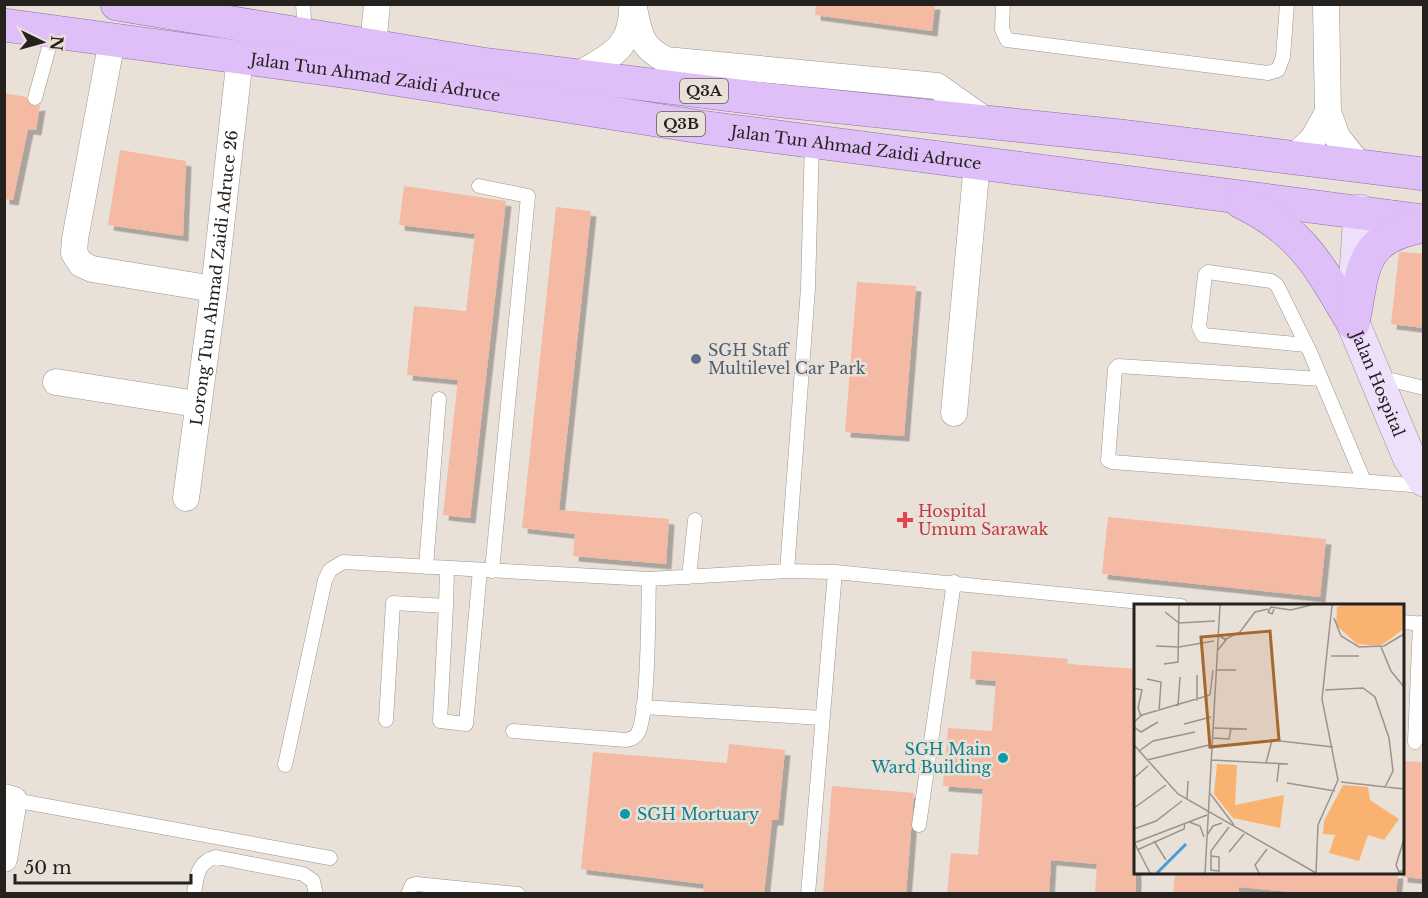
<svg xmlns="http://www.w3.org/2000/svg" width="1428" height="898" viewBox="0 0 1428 898" font-family="'Libre Baskerville',serif">
	<style>
		.building { fill: #f4baa3; filter: url(#shadow) }
		.lines { fill: none; stroke-linecap: round; stroke-linejoin: round }
		.lane-casing { stroke: #9d958e; stroke-width: 15 }
		.street-casing { stroke: #9d958e; stroke-width: 27 }
		.secondary-casing { stroke: #9d958e; stroke-width: 34 }
		.primary-casing { stroke: #8f6ca8; stroke-width: 34 }
		.lane { stroke: #fff; stroke-width: 14 }
		.street { stroke: #fff; stroke-width: 26 }
		.secondary { stroke: #eedffb; stroke-width: 33 }
		.primary { stroke: #debff7; stroke-width: 33 }
		.service-dot { fill: #5c6f8a; stroke: #e9e0d8; stroke-width: 2 }
		.health-dot { fill: #e0444e; stroke: #e9e0d8; stroke-width: 2 }
		.culture-dot { fill: #0f9aa8; stroke: #e9e0d8; stroke-width: 2 }
		.labels { text-anchor: middle; stroke-width: 5; stroke-linejoin: round; paint-order: stroke }
		.shield { fill: #e9e0d8; stroke: #605a56; stroke-width: 1.5 }
		.shield-label { font-size: 15px; font-weight: bold; fill: #25211f }
		.street-label { font-size: 16px; fill: #25211f; stroke: #e9e0d8 }
		.service-label { font-size: 16px; fill: #4e5e75; stroke: #e9e0d8; text-anchor: start }
		.health-label { font-size: 16px; fill: #be3a42; stroke: #e9e0d8; text-anchor: start }
		.culture-label { font-size: 16px; fill: #0d838f; stroke: #e9e0d8; text-anchor: end }
		.inset-river { fill: none; stroke: #439edb; stroke-width: 3 }
		.inset-road { fill: none; stroke: #9b948e; stroke-width: 1.5 }
		.view { fill: #a7682e; fill-opacity: 0.15; stroke: #a7682e; stroke-width: 3 }
		.inset-edge { fill: none; stroke: #25211f; stroke-width: 3 }
	</style>
	<defs>
		<filter id="shadow"><feDropShadow dx="5.5" dy="5.5" stdDeviation="0" flood-color="#0004"/></filter>
	</defs>
	<rect width="100%" height="100%" fill="#e9e0d8"/>
	<!-- building -->
	<path class="building" d="M816 4H935L932 31 815 15Z
		M4 93 26 97 32 106 40 105 36 130 28 129 13 200 4 199Z
		M120 150 186 161 183 236 108 225Z
		M404 186 506 201 470 518 443 515 458 380 407 375 414 306 466 311 475 234 399 225Z
		M556 207 591 211 559 510 669 519 666 564 573 556 575 534 522 528Z
		M1403 252 1424 254V328L1391 324 1399 253Z
		M857 282 916 286 904 436 845 432Z
		M1108 517 1326 539 1320 597 1102 574Z
		M972 651 1068 659 1067 664 1136 669V894H1095L1097 864 1051 860 1049 894H947L951 853 978 855 983 789 943 786 948 728 992 731 996 681 970 679Z
		M729 744 785 750 778 820H772L764 894H703L704 884 581 869 593 752 727 763Z
		M1402 761 1424 762V879L1402 877Z
		M832 786 914 793 906 894H823Z
		M1175 873H1398L1396 894H1312L1239 887V894H1173Z"/>
	<g class="lines">
		<!-- lane casing -->
		<g class="lane-casing">
			<path id="lane" d="M303 4 305 35
				M1003 4 1002 29 1007 40 1268 73 1278 70 1283 57 1287 4
				M35 98 53 33
				M479 186 528 196 492 571
				M1306 345 1203 335 1199 327 1205 275 1208 272 1271 281 1277 285 1310 352 1364 481
				M1379 377 1424 388
				M1321 379 1118 366 1115 369 1108 460 1112 462 1424 486
				M426 567 439 399
				M787 571 808 288 812 142
				M689 577 695 520
				M446 606 447 569
				M1402 622 1424 624
				M643 707 822 718
				M386 720 393 603 446 606 440 721 466 724 480 570
				M513 731 626 740C631 739 635 738 638 733 649 712 648 608 649 579
				M1415 742 1420 623
				M285 765 325 580 330 570 343 562 649 579 787 571 835 572 1181 606
				M14 800 330 858
				M919 825 954 582
				M194 894C197 876 197 862 216 857L303 874 313 881 316 894
				M408 894 412 885 416 884 518 894
				M808 894 835 572"/>
		</g>
		<!-- street casing -->
		<g class="street-casing">
			<g id="street">
				<path d="M633 4C640 33 638 45 666 60L937 86 988 122"/>
				<path d="M1326 4 1328 112 1337 137 1360 166"/>
				<path d="M112 40 75 239 74 253 81 264 92 269 214 289"/>
				<path d="M373 46 377 4"/>
				<path d="M578 75C609 56 631 50 632 9"/>
				<path d="M1294 157 1313 139 1328 112"/>
				<path d="M56 382 197 404"/>
				<path d="M954 413 977 163"/>
				<path id="s1" d="M186 498 214 289 240 57"/>
				<path d="M4 797 14 800 4 859"/>
			</g>
		</g>
		<!-- secondary casing -->
		<g class="secondary-casing">
			<g id="secondary">
				<path id="s2" d="M1360 211 1353 323 1409 457 1424 480"/>
			</g>
		</g>
		<!-- primary casing -->
		<g class="primary-casing">
			<g id="primary">
				<path d="M117 4 482 64 763 99 1120 136 1424 174"/>
				<path id="s3" d="M4 25 356 73 701 127 1424 221"/>
				<path d="M1241 202C1303 232 1319 266 1353 323"/>
				<path d="M1353 323C1364 268 1359 237 1424 226"/>
			</g>
		</g>
		<!-- lane -->
		<use href="#lane" class="lane"/>
		<!-- street -->
		<use href="#street" class="street"/>
		<!-- secondary -->
		<use href="#secondary" class="secondary"/>
		<!-- primary -->
		<use href="#primary" class="primary"/>
	</g>
	<!-- markers -->
	<circle class="service-dot" cx="696" cy="359" r="6"/>
	<path class="health-dot" d="M902 511h6v6h6v6h-6v6h-6v-6h-6v-6h6z"/>
	<g class="culture-dot">
		<circle cx="1003" cy="758" r="6"/>
		<circle cx="625" cy="814" r="6"/>
	</g>
	<g class="labels">
		<!-- shield labels -->
		<g class="shield">
			<rect x="680" y="79" width="48" height="24" rx="4.5"/>
			<rect x="657" y="112" width="48" height="24" rx="4.5"/>
		</g>
		<g class="shield-label">
			<text x="704" y="96">Q3A</text>
			<text x="681" y="129">Q3B</text>
		</g>
		<!-- street labels -->
		<g class="street-label">
			<text dy="6" stroke="none"><textPath href="#s3" startOffset="375">Jalan Tun Ahmad Zaidi Adruce</textPath></text>
			<text dy="6" stroke="none"><textPath href="#s3" startOffset="861">Jalan Tun Ahmad Zaidi Adruce</textPath></text>
			<text dy="6" stroke="none"><textPath href="#s1" startOffset="222">Lorong Tun Ahmad Zaidi Adruce 26</textPath></text>
			<text dy="6" stroke="none"><textPath href="#s2" startOffset="178">Jalan Hospital</textPath></text>
		</g>
		<!-- service labels -->
		<g class="service-label">
			<text x="708" y="356">SGH Staff<tspan x="708" dy="18">Multilevel Car Park</tspan></text>
		</g>
		<!-- health labels -->
		<g class="health-label">
			<text x="918" y="517">Hospital<tspan x="918" dy="18">Umum Sarawak</tspan></text>
		</g>
		<!-- culture labels -->
		<g class="culture-label">
			<text x="991" y="755">SGH Main<tspan x="991" dy="18">Ward Building</tspan></text>
			<text x="637" y="820" text-anchor="start">SGH Mortuary</text>
		</g>
	</g>
	<!-- overview -->
	<g transform="translate(1134 604)">
		<rect width="270" height="270" fill="#e9e0d8"/>
		<path d="M209 1H270V25L246 42 223 40 202 21 203 3ZM83 160 103 161 101 201 150 191 146 224 99 214 80 190ZM209 181 234 183 236 196 265 215 250 236 234 231 225 257 195 249 201 231 189 230 190 217Z" fill="#fab270"/>
		<path class="inset-river" d="M23 269 52 240"/>
		<path class="inset-road" d="M140 5 138 10 134 8 137 3 157 6 177 1M31 8 45 19 81 17M200 14 207 32 225 43 250 42 270 30M90 36 106 28 121 8 134 5M22 42 45 43 80 37M247 43 257 67 270 83M83 47 92 36 84 31M197 52H225M30 60 44 58 45 1M83 66H102M13 75 27 78 25 107M0 84 8 86 4 104 7 112M191 86 229 84 241 93 255 134 259 167 251 183M76 91 79 66M63 97V71M44 102 46 73M0 118 8 111 76 91M50 120 77 113M0 123 7 128 24 118M80 124 113 125M79 134 95 135 97 124M0 141 44 190 182 269M5 147 19 137 61 128M13 156 75 141M78 156 154 160M132 159 138 136 199 143M0 174 14 162M143 178 145 160M207 178 270 185M153 179 201 187M75 188 100 221M53 195 54 177M0 204 32 181M55 218 66 222 70 233M0 225 22 217 48 197M73 231 79 222 88 219M270 235 262 261 265 268 270 266M20 237 32 256M0 238 16 269M0 239 73 211M3 246 50 225 51 219M95 248 110 230M77 252 85 253V268M85 267 77 266V247L95 223M71 269 86 1M125 269 121 261 133 245M182 269 184 221 204 176 188 95 198 1"/>
		<path class="view" d="M136 27 145 136 76 143 67 33Z"/>
		<rect width="270" height="270" class="inset-edge"/>
	</g>
	<!-- border -->
	<rect width="1428" height="898" fill="none" stroke="#25211f" stroke-width="12"/>
	<!-- north arrow -->
	<g transform="translate(42 42) rotate(95)" stroke="#e9e0d8" stroke-width="4.5" paint-order="stroke">
	<path d="M0-4.5L10 22L0 15L-10 22Z" fill="#25211f"/>
	<text y="-9" font-size="16" font-weight="bold" text-anchor="middle" fill="#25211f">N</text>
	</g>
	<!-- scale -->
	<path d="M15 874v9h176v-9" fill="none" stroke="#25211f" stroke-width="3"/>
	<text x="24" y="874" font-size="18" fill="#25211f" stroke="#e9e0d8" stroke-width="4.5" paint-order="stroke">50 m</text>
</svg>
